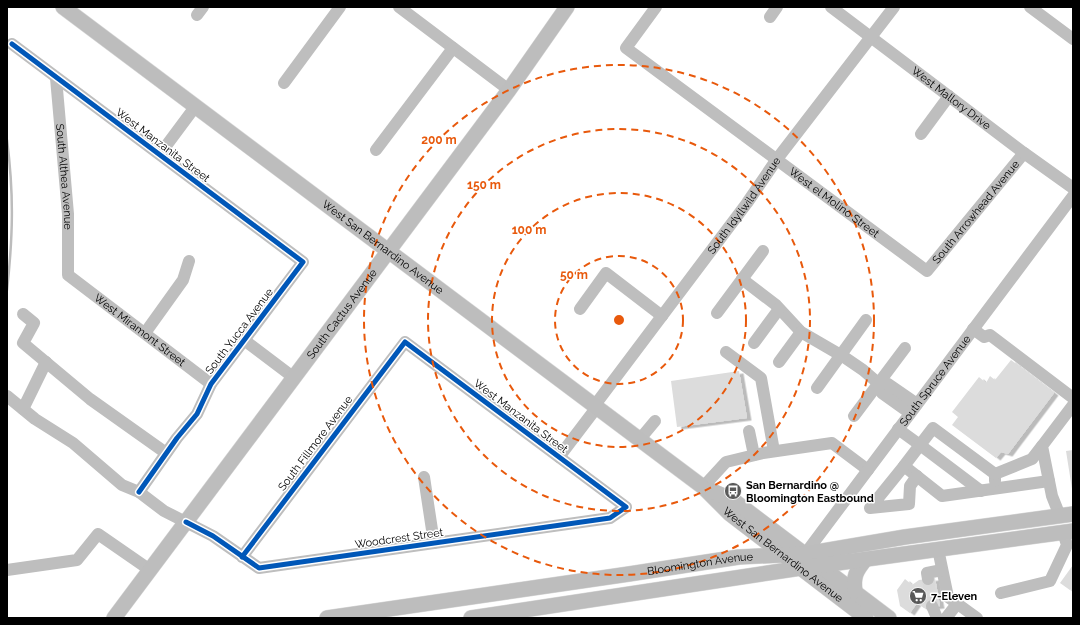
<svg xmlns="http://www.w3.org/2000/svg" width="1080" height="625" viewBox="0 0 1080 625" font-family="Raleway,sans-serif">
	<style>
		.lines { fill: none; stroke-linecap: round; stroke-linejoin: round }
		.stream { stroke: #bcbcbc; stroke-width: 2.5 }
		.building { fill: #dcdcdc; filter: url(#shadow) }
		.minor-tunnel { stroke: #d9d9d9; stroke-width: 12; stroke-dasharray: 12 6; stroke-linecap: butt }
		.major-casing { stroke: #dbdbdb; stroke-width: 16 }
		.minor { stroke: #bebebe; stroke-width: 12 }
		.major { stroke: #bdbdbd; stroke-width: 15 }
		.cycleway-casing { stroke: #fff; stroke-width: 8 }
		.cycleway { stroke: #0057b8; stroke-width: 5 }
		.ring { fill: none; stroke: #e8590c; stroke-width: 2; stroke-dasharray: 7 5 }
		.labels { text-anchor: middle; stroke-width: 3; stroke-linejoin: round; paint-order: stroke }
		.street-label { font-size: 11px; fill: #000; stroke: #fff }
		.poi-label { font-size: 11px; font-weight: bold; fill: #000; stroke: #fff; text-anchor: start }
		.centre { fill: #e8590c; stroke: #fff; stroke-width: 2 }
		.ring-label { font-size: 12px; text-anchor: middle; font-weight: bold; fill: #e8590c; stroke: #fff; stroke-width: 3; stroke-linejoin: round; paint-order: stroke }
	</style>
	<defs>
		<filter id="shadow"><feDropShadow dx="4.5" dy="2.5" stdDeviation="0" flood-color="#0004"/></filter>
	</defs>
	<rect width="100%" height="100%" fill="#fff"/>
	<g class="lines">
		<!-- stream -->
		<path class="stream" d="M7 140C14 194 13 236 7 290"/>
	</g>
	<!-- building -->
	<path class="building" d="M1011 360 1054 393 1008 454 1001 452 996 458 952 425 958 417 952 412 979 377 986 383 990 376 995 380Z
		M739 371 747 418 677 427 671 381Z
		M1073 450V489H1072L1066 451Z
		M1073 565V590L1071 589 1070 590 1060 583Z
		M935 578 940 606 924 608 917 603 910 613 900 606 897 590 905 579 912 585 919 580Z"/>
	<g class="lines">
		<!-- minor-tunnel -->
		<path class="minor-tunnel" d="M928 579 932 606"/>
		<!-- major casing -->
		<g class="major-casing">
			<g id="major">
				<path id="s6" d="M63 7 703 487 730 514 866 618"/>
				<path d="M710 490 733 500 889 618"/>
				<path d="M855 591C853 577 856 571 865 560"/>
				<path id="s7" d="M114 618 509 90 567 7"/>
				<path id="s8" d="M327 618 629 574 739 557 805 554 905 537 1073 514"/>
				<path d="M471 618 801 568 1073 531"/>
			</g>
		</g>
		<!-- minor -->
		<g class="minor">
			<path d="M399 7 509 90"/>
			<path id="s1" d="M656 7 626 48 927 271 1024 153"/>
			<path id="s2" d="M831 7 1024 153 1073 188"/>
			<path d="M1030 7 1073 39"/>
			<path d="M197 15 203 7"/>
			<path d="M770 17 777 7"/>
			<path d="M12 44 303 262 211 384 197 414 177 438 139 492"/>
			<path id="s3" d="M56 78 68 214V275L211 384"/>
			<path d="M284 83 340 7"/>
			<path d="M921 134 949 96"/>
			<path d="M376 150 453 48"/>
			<path d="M160 154 195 107"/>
			<path d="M742 279 776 305 801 332 844 357 863 370 878 383 882 393 910 413"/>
			<path d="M580 309 606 273 662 316"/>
			<path d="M717 313 763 251"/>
			<path d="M23 314 34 323 23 343 90 399 166 453"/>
			<path d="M973 329 984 337 990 335 1073 398"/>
			<path d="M145 333 183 280 189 261"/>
			<path d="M244 340 293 377"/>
			<path d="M754 343 779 309"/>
			<path d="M726 352 761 378 774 451"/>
			<path d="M779 362 801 332"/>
			<path d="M878 383 888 384 917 404"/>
			<path d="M817 388 866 320"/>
			<path d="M7 396 35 419 73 443 122 485 139 492 164 511 213 536 259 568 610 518 626 507 405 342 242 557"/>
			<path id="s4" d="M595 405 747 203 777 159 894 7"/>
			<path d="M23 409 46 362"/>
			<path d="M854 416 905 348"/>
			<path d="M898 429 920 445 904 466 942 496 1049 481"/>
			<path d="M749 431 754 455"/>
			<path d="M640 439 655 421"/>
			<path d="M559 457 597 407"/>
			<path d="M904 466 870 508 909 504 910 486 917 476"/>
			<path d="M424 477 434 543"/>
			<path d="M995 481V474L1032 459 1042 446"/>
			<path d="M703 487 726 462 763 453 832 443 868 470"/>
			<path d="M981 491 920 445 933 428 995 474"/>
			<path d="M1060 516 1052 496 1042 446 1073 405"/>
			<path d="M938 549 948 597 977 618"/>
			<path id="s5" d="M803 559 805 554 1073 196"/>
			<path d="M7 570 77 560 98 534 150 570"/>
			<path d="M928 579 927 573 942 570"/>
			<path d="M1001 593 1050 581 1067 545 1063 532"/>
			<path d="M932 606 937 618"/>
			<path d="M946 618 957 604"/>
		</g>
		<!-- major -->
		<use href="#major" class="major"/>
		<!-- cycleway casing -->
		<g class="cycleway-casing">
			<path id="cycleway" d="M12 44 303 262 211 384 197 414 177 438 139 492
				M186 522 213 536 259 568 610 518 626 507 405 342 242 557"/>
		</g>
		<!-- cycleway -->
		<use href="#cycleway" class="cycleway"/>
	</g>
	<!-- distance rings -->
	<g class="ring">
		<circle cx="619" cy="320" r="64"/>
		<circle cx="619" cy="320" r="127"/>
		<circle cx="619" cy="320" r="191"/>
		<circle cx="619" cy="320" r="255"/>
	</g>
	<!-- icons -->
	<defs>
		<g id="bus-disc" transform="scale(0.9)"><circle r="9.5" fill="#595959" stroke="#fff"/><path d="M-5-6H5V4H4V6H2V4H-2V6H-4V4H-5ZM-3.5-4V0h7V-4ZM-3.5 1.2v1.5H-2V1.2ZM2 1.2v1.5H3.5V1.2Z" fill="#fff"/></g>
		<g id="supermarket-disc" transform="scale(0.9)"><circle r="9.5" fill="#595959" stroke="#fff"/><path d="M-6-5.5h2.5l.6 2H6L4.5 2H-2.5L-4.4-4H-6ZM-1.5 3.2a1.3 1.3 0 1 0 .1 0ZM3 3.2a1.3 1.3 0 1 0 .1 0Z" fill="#fff"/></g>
	</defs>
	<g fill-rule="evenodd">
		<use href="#bus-disc" x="733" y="491"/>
		<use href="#supermarket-disc" x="918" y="596"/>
	</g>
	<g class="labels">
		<!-- street labels -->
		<g class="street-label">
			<text dy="4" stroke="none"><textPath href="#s2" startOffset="151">West Mallory Drive</textPath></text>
			<text transform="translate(163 145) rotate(37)" y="4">West Manzanita Street</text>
			<text dy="4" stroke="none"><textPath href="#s3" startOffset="99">South Althea Avenue</textPath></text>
			<text dy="4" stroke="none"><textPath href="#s1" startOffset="310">West el Molino Street</textPath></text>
			<text dy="4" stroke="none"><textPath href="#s4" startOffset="249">South Idyllwild Avenue</textPath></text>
			<text dy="4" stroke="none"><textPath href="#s1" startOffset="502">South Arrowhead Avenue</textPath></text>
			<text dy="4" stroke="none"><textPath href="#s6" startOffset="400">West San Bernardino Avenue</textPath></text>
			<text dy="4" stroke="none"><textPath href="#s7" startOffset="380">South Cactus Avenue</textPath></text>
			<text dy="4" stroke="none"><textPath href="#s3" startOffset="288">West Miramont Street</textPath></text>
			<text transform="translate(239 331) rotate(-53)" y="4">South Yucca Avenue</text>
			<text dy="4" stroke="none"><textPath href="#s5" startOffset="222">South Spruce Avenue</textPath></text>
			<text transform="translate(521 416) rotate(37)" y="4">West Manzanita Street</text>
			<text transform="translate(315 443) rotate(-53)" y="4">South Fillmore Avenue</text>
			<text transform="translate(399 538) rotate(-8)" y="4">Woodcrest Street</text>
			<text dy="4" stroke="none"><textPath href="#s6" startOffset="905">West San Bernardino Avenue</textPath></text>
			<text dy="4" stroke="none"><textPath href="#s8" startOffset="377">Bloomington Avenue</textPath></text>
		</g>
		<!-- poi labels -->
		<g class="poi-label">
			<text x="746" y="489">San Bernardino @<tspan x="746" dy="13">Bloomington Eastbound</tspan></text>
			<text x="931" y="600">7-Eleven</text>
		</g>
	</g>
	<circle cx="619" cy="320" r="6" class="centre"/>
	<g class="ring-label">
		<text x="439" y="144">200 m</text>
		<text x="484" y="189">150 m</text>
		<text x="529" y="234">100 m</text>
		<text x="574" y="279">50 m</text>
	</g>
	<!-- border -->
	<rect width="1080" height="625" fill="none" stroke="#000000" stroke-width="16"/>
</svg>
